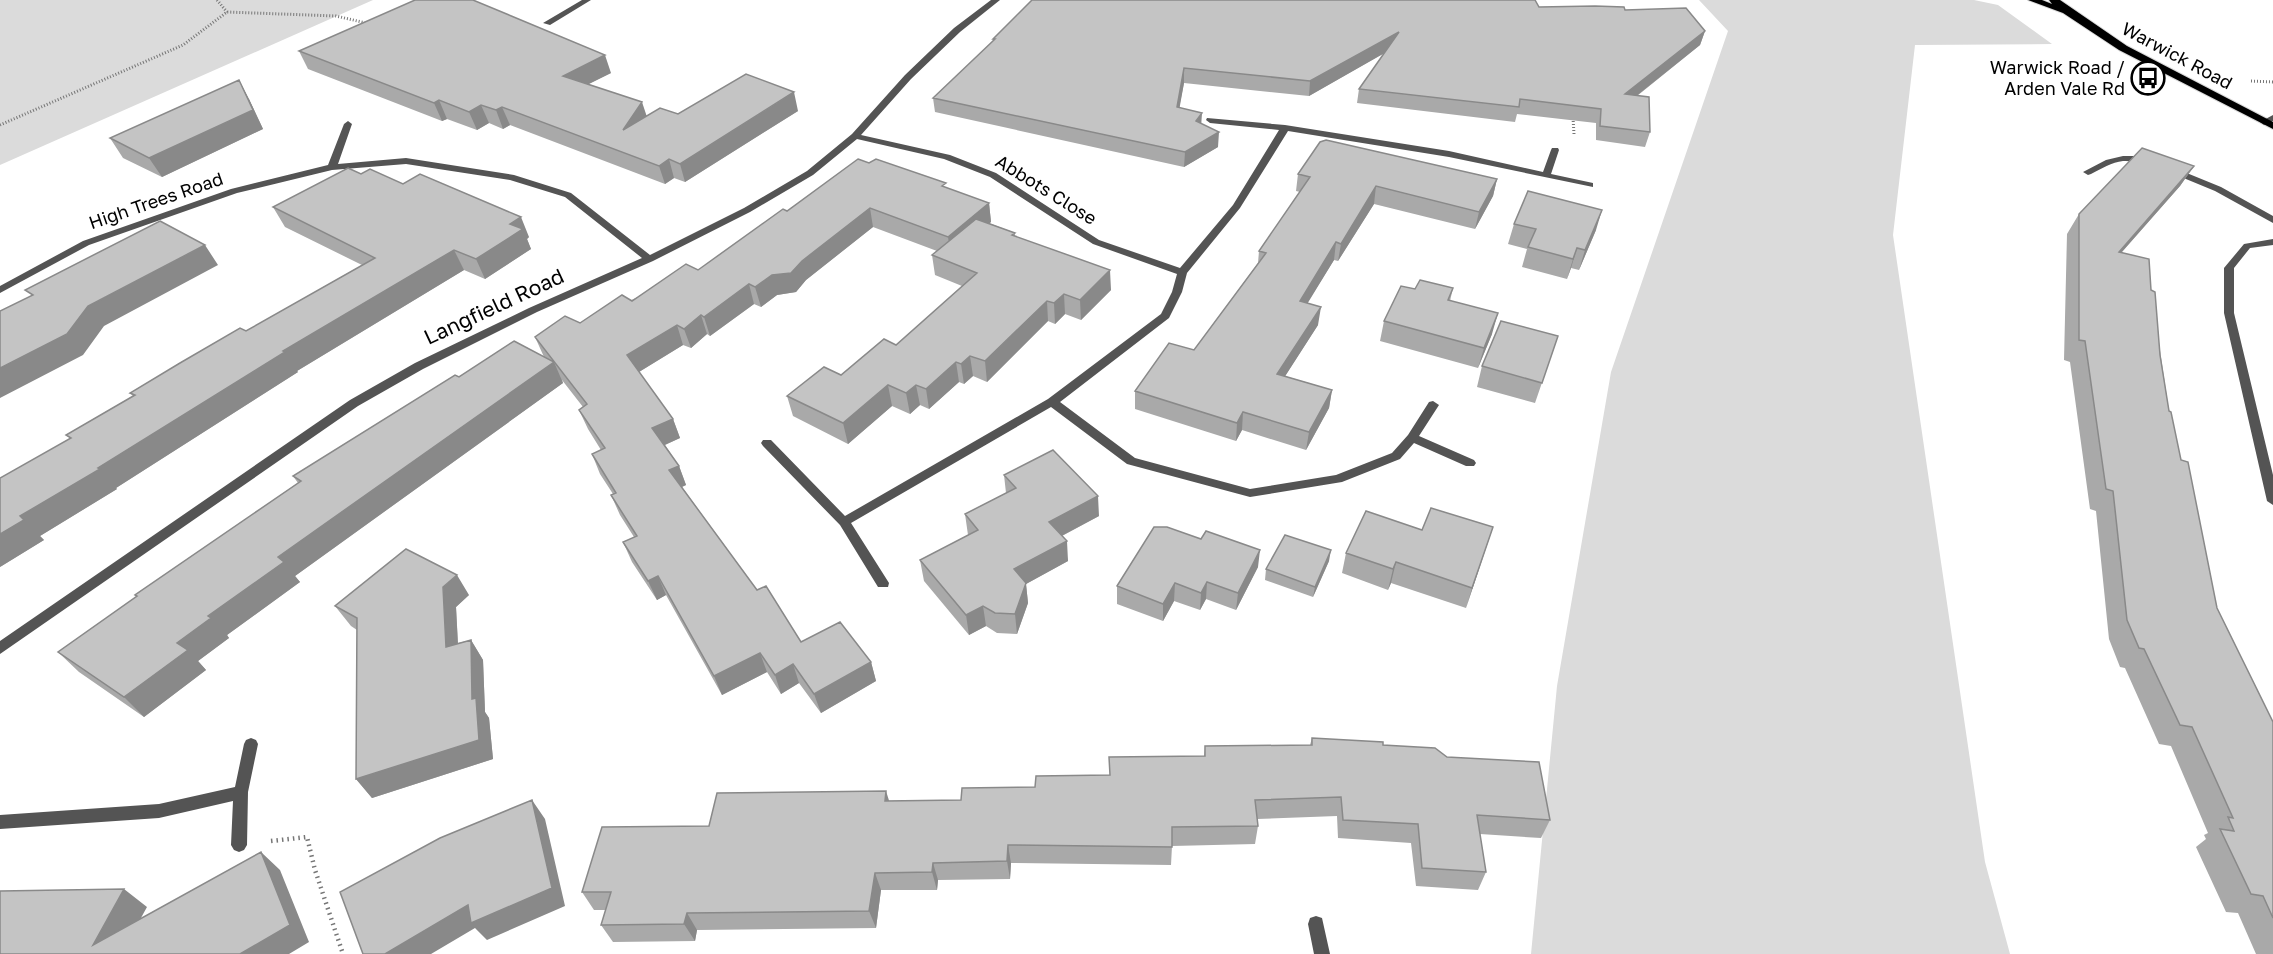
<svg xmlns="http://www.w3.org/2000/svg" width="2273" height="954" viewBox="0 0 2273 954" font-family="'Golos Text',sans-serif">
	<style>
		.green { fill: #dbdbdb }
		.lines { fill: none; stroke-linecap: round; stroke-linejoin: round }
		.primary-casing { stroke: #dbdbdb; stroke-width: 2 }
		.path-far1 { stroke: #767676; stroke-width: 3; stroke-dasharray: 1 2; stroke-linecap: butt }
		.path { stroke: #767676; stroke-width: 4.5; stroke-dasharray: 1.5 4; stroke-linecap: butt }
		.lane { fill: #545454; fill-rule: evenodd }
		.street { fill: #545454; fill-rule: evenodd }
		.primary { fill: #000; fill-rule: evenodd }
		.wall { fill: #a9a9a9 }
		.shaded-wall { fill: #898989 }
		.building { fill: #c4c4c4; stroke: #898989; stroke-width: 1.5 }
		.labels { text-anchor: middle; stroke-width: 4.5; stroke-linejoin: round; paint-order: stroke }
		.far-street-label { font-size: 18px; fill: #000; stroke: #fff }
		.far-poi-label { font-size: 18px; fill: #000; stroke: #fff; text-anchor: end }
		.street-label { font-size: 21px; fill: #000; stroke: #fff }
	</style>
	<rect width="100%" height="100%" fill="#fff"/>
	<!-- green -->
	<path class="green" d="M0 0H373L0 165Z
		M1699 0H1974L1998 5 2052 44 1915 45 1893 235 1985 862 2010 954H1531L1557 686 1611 372 1728 31Z"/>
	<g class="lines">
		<!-- primary casing -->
		<g class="primary-casing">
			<path id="primary" d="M2028 0H2042L2052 4 2049 0H2060L2127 46 2273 122V129L2119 50 2063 13Z"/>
		</g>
		<!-- path-far1 -->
		<path class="path-far1" d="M217 0 227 12
			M2251 81 2273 82
			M1573 118 1574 134
			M0 125 183 45 227 12 336 16 366 23"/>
		<!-- path -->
		<path class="path" d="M271 841 307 837 315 870 343 954"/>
		<!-- lane -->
		<path class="lane" d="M2123 156H2138L2152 161C2144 166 2133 160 2123 161 2112 162 2101 169 2091 174L2088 175 2083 172 2106 160Z
			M2172 167 2221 187 2273 216V223L2215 191 2169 172V168Z"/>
		<!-- street -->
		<path class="street" d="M582 0H591L550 25 543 23Z
			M991 0H1000L960 32 911 79 861 135 950 155 996 173 1099 240 1180 268 1233 205 1279 130 1210 123 1206 120 1207 118 1285 125 1449 151 1543 172 1551 150 1552 148H1558L1559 150 1551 174 1593 183V187L1449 157 1288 131 1240 208 1187 273 1182 292 1169 318 1060 402 1135 458 1250 489 1336 475 1392 453 1408 435 1429 402 1433 401 1439 405 1419 436 1474 460 1476 463 1474 466H1466L1414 443 1400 459 1342 482 1250 497 1127 464 1051 407 851 523 889 583 888 587H878L840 525 763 446 761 443 763 440H771L845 516 1048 399 1161 314 1172 292 1177 274 1093 244 990 177 944 159 857 139 813 175 750 212 653 261 537 312 423 369 358 406 0 654V641L350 400 415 363 529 308 642 258 565 197 510 180 406 164 332 170 237 193 89 245 0 293V286L83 241 231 189 328 165 344 124 348 121 352 124 338 164 406 158 514 175 571 193 650 255 744 208 807 171 852 134 905 75 954 28Z
			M2273 115V121L2264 125 2260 122Z
			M2273 239V245L2250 248 2234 268V313L2273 475V505L2267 501 2224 313V268L2244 244Z
			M251 738 256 740 258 744 248 792 247 845 244 850 239 852 234 850 231 845 233 801 159 818 0 829V815L159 804 235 787 244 744 246 740Z
			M1316 916 1322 918 1330 954H1314L1308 924 1310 918Z"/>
		<!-- primary -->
		<use href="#primary" class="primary"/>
	</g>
	<!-- wall -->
	<path class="wall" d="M1539 7 1625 10 1705 31 1700 45 1637 96 1650 132 1645 147 1596 140V123L1517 114 1515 122 1357 103 1359 89 1384 53 1309 96 1184 83 1179 108 1201 123 1218 147 1184 167 935 112 933 98 993 41V39Z
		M299 51 611 73 588 84 647 116 678 114 798 111 685 182 674 178 665 184 510 125 503 129 489 123 477 130 447 119 442 121 308 69Z
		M249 99 263 129 162 177 123 158 110 138Z
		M2194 166 2180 186 2122 252 2151 290 2169 411 2217 608 2273 722V954H2256L2238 913 2226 912 2196 847 2206 839 2204 835 2208 833 2171 746 2159 744 2125 668 2120 667 2109 639 2096 511 2090 509 2070 362 2064 360 2067 234 2079 214Z
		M361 174 403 184 529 237 527 239 531 249 485 279 464 270 297 371 298 372 116 488 117 489 40 536 44 540 0 567 70 438 66 435 133 396 130 393 246 331 362 265 285 227 273 207Z
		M1298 174 1497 179 1493 196 1475 229 1374 204 1338 261 1334 260 1307 303 1318 325 1285 376 1332 390 1329 408 1306 450 1242 430 1236 441 1135 409V391L1194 350 1258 263 1259 251 1300 192 1296 191Z
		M946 188 989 203 991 222 989 223 1015 233V236L1111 290 1081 320 1065 314 1055 324 1048 321 987 382 973 376 964 384 959 382 929 409 920 405 910 414 892 406 848 444 793 416 787 396 841 375 896 345 962 286 935 275 932 255 937 251 873 227 806 280 796 292 777 295 761 307 754 304 710 336 707 334 691 348 683 345 639 372 673 419 680 438 665 445 679 466 686 485 682 487 757 590 801 642 871 662 876 681 821 713 799 683 781 694 767 672 722 695 666 595 657 600 632 562 623 542 634 537 620 515 611 495 613 494 600 474 592 454 601 450 588 429 579 410 583 407 562 380 563 383 295 576 300 582 227 635 229 638 198 661 206 670 144 717 79 672 58 652 298 483 293 476 459 377 544 357 535 337 580 323 698 270 787 211Z
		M1514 224 1596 230 1579 270 1571 268 1567 279 1522 267 1527 249 1508 244Z
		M1453 288 1450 301 1492 334 1478 368 1380 341 1384 321 1415 289Z
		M1558 336 1535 403 1477 387 1482 366Z
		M1004 475 1099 516 1062 536 1068 561 1026 584 1028 603 1017 634 997 633 986 626 969 635 924 581 920 560 968 535 965 514 1006 493Z
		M1493 527 1466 608 1391 583 1388 590 1342 573 1346 553 1422 530Z
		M1201 539 1258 567 1236 610 1206 599 1200 610 1174 601 1163 621 1117 604V586Z
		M1329 561 1313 597 1265 580 1266 569Z
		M469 595 456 607 458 643 471 640 483 660 485 712 489 718 493 759 372 798 356 779 357 630 351 626 335 606Z
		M1312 738 1383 745 1447 757 1550 820 1541 838 1480 834 1486 872 1478 890 1416 886 1411 843 1338 838 1337 816 1257 819 1258 826 1255 844 1172 846 1171 865 1011 863 1010 879 938 880 937 890H881L876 928 697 930 695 941 613 942 601 925 606 910H594L582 892 709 826 889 801 961 800 1110 775 1204 756 1205 746 1310 745Z"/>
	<!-- shaded-wall -->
	<path class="shaded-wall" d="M1705 31 1700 45 1620 109 1625 94Z
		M1399 32 1397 46 1309 96 1310 81Z
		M605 55 611 73 569 94 563 76Z
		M1184 68V83L1177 122V107Z
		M239 80 249 99 263 129 162 177 149 158Z
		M794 92 798 111 685 182 680 164Z
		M439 100 447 119 442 121 434 103Z
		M642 102 648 120 623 130Z
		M481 105 489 123 477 130 469 112Z
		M502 107 510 125 503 129 496 110Z
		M1202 113 1201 128 1196 121Z
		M1219 132 1218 147 1184 167 1185 152Z
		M669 159 674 178 665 184 659 166Z
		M2194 166 2180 186 2105 271 2119 252Z
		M1497 179 1493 196 1475 229 1479 212Z
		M1376 186 1374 204 1338 261 1341 244Z
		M989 203 991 222 951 256 948 237Z
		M870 208 873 227 806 280 796 292 777 295 761 307 755 287 772 275 802 261Z
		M1602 210 1596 230 1579 270 1585 250Z
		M521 217 529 237 527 239 531 249 485 279 476 259 510 224Z
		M1336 242 1334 260 1298 319 1300 301Z
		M205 245 218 265 104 326 83 355 0 398V368L88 306Z
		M1577 248 1571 268 1567 279 1573 259Z
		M454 250 464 270 297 371 298 372 116 488 117 489 40 536 44 540 0 567V534L20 516 283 351Z
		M1110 270 1111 290 1081 320 1080 300Z
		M749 284 754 304 710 336 704 317Z
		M1064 294 1065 314 1055 324 1054 303Z
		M1047 301 1048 321 987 382 985 361Z
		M1321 307 1318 325 1275 392 1277 374Z
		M1498 313 1492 334 1478 368 1484 348Z
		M701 315 707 334 691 348 684 329Z
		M677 325 683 345 634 375 627 355Z
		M970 356 973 376 964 384 961 364Z
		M554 362 563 383 295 576 300 582 227 635 229 638 198 661 206 670 144 717 124 697 177 643 278 557Z
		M956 362 959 382 929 409 926 389Z
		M888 385 892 406 848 444 843 423Z
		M916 385 920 405 910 414 906 393Z
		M1332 390 1329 408 1306 450 1309 432Z
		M1243 412 1242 430 1236 441 1237 423Z
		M673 419 680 438 660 447 652 428Z
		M679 466 686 485 677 489 669 470Z
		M1098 496 1099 516 1050 542 1049 522Z
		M1493 527 1466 608 1472 588Z
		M1067 541 1068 561 1026 584 1028 603 1017 634 1015 614 1014 569Z
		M1260 550 1258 567 1236 610 1238 593Z
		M1331 550 1329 561 1313 597 1315 587Z
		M1396 562 1391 583 1388 590 1393 569Z
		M457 575 469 595 456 607 459 667 446 647 443 587Z
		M658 576 666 595 657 600 648 581Z
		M1207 582 1206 599 1200 610 1201 593Z
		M1175 583 1174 601 1163 621V604Z
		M983 606 986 626 969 635 966 615Z
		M471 640 483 660 485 712 489 718 493 759 372 798 356 779 472 699Z
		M760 653 767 672 722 695 714 676Z
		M871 662 876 681 821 713 814 694Z
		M793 664 799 683 781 694 775 675Z
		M886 791 892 810 885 801Z
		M532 800 545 819 565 906 487 940 475 928 431 954H385Z
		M1008 845 1011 863 1010 879 1007 861Z
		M261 852 280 870 309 942 289 954H240Z
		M933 863 938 880 937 890 932 872Z
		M875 873 881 890 876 928 869 911Z
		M124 889 147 907 121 954 93 945Z
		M687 913 697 930 695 941 684 924Z"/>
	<!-- building -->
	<path class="building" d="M415 0H473L605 55 563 76 642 102 623 130 660 108 678 114 746 74 794 92 680 164 669 159 659 166 502 107 496 110 481 105 469 112 439 100 434 103 299 51Z
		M1032 0H1535L1539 7 1595 6 1624 7 1625 10 1686 8 1705 31 1625 94 1649 97 1650 132 1600 126 1601 109 1520 99 1519 107 1359 89 1399 32 1310 81 1184 68 1177 107 1202 113 1196 121 1219 132 1185 152 933 98 995 39H993Z
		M239 80 253 110 149 158 110 138Z
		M1326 140 1497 179 1479 212 1376 186 1341 244 1336 242 1300 301 1321 307 1277 374 1332 390 1309 432 1243 412 1237 423 1135 391 1169 343 1194 350 1266 253 1259 251 1310 177 1298 174 1320 142Z
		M2142 148 2194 166 2119 252 2149 259 2151 290 2155 292 2160 355 2169 411 2171 412 2181 460 2188 462 2217 608 2273 722V918L2263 896 2251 894 2220 829 2234 831 2228 817 2233 818 2192 727 2180 725 2144 649 2139 648 2127 620 2113 491 2106 489 2085 341 2079 340V214Z
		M858 159 869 163 876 159 946 183 942 186 989 203 948 237 870 208 802 261 791 273 772 275 755 287 749 284 704 317 701 315 684 329 677 325 627 355 673 419 652 428 679 466 669 470 757 590 766 586 801 642 840 622 871 662 814 694 793 664 775 675 760 653 714 676 658 576 648 581 623 542 637 536 611 495 616 493 592 454 605 448 579 410 587 404 535 337 565 316 580 323 622 295 632 301 686 264 698 270 783 209 787 211Z
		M348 168 361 174 370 169 403 184 420 174 521 217 510 224 523 229 476 259 454 250 283 351 285 352 98 468 100 469 20 516 24 520 0 534V478L71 438 66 435 135 395 130 393 180 363 240 328 246 331 375 258 273 207Z
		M1528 191 1602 210 1585 250 1577 248 1573 259 1528 247 1536 229 1514 224Z
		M976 219 1015 233 1012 235 1110 270 1080 300 1064 294 1054 303 1047 301 985 361 970 356 961 364 956 362 926 389 916 385 906 393 888 385 843 423 787 396 824 367 841 375 884 339 896 345 977 273 932 255Z
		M160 221 205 245 88 306 67 334 0 368V311L33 295 25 290Z
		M1420 280 1453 288 1448 300 1498 313 1484 348 1384 321 1401 286 1415 289Z
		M1501 321 1558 336 1542 383 1482 366Z
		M514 341 554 362 278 557 284 562 208 616 211 618 177 643 188 650 124 697 58 652 137 596 135 595 301 481 293 476 455 375 459 377Z
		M1053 450 1098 496 1049 522 1067 541 1014 569 1026 583 1015 614 995 613 983 606 966 615 920 560 978 530 965 514 1016 488 1004 475Z
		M1431 508 1493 527 1472 588 1396 562 1393 569 1346 553 1366 511 1422 530Z
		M1154 527H1167L1201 539 1206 531 1260 550 1238 593 1207 582 1201 593 1175 583 1163 604 1117 586Z
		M1285 535 1331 550 1315 587 1266 569Z
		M406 549 457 575 443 587 446 647 471 640 472 699 476 698 479 740 356 779 357 618 335 606Z
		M1312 738 1383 742V745L1435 748 1447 757 1539 762 1550 820 1477 815 1486 872 1422 868 1418 824 1343 820 1341 797 1255 800 1258 826 1172 827V847L1008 845 1007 861 933 863 932 872 875 873 869 911 687 913 684 924 601 925 611 892H582L602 827 709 826 717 793 886 791 885 801 961 800 962 788 1035 787 1036 776 1110 775 1109 757 1205 756V746L1312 745Z
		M532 800 552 888 471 923 468 905 385 954H363L340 892 440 838Z
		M261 852 290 925 240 954H0V891L124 889 93 945Z"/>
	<!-- icons -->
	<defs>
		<g id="bus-ring" transform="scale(1.725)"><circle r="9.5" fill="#fff" stroke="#000" stroke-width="1.5"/><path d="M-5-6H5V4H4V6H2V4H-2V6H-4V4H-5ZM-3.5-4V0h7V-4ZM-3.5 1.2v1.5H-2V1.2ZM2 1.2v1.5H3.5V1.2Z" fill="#000"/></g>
	</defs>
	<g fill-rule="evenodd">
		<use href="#bus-ring" x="2148" y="78"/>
	</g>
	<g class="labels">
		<!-- far-street labels -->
		<g class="far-street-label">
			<text transform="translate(2177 56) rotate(28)" y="6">Warwick Road</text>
			<text transform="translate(1046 190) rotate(32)" y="6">Abbots Close</text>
			<text transform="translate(156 201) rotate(-19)" y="6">High Trees Road</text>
		</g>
		<!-- far-poi labels -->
		<g class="far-poi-label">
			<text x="2125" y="74">Warwick Road /<tspan x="2125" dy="21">Arden Vale Rd</tspan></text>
		</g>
		<!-- street labels -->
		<g class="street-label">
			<text transform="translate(494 307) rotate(-25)" y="7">Langfield Road</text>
		</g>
	</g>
</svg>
